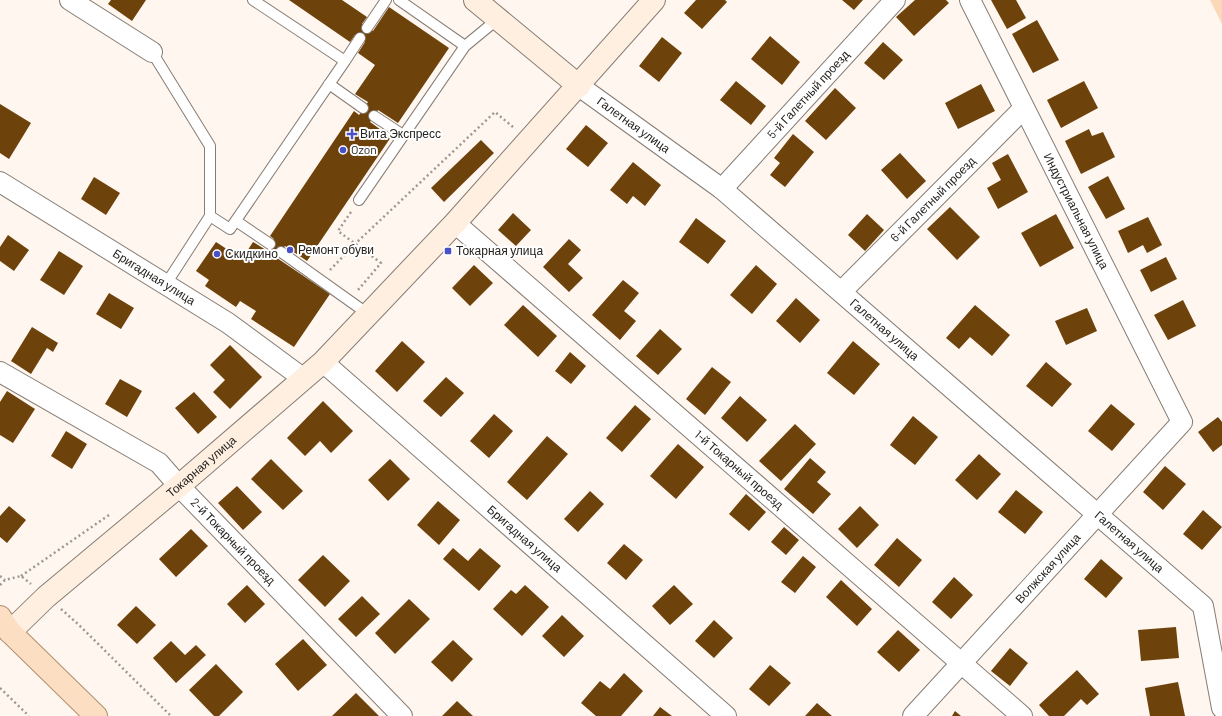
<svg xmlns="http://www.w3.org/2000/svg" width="1222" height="716" viewBox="0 0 1222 716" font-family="Barlow,sans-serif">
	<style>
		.green { fill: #fad8b8 }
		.building { fill: #6e420b }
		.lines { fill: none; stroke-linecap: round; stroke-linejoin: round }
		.lane-casing { stroke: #867d75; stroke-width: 12 }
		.street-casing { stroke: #867d75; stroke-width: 22 }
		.secondary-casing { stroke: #867d75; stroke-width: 24 }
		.primary-casing { stroke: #af8f6f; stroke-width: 24 }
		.path { stroke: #9e9893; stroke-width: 2.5; stroke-dasharray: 2 3; stroke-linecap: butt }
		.lane { stroke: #fff; stroke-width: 10 }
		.street { stroke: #fff; stroke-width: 20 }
		.secondary { stroke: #feefe1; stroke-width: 22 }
		.primary { stroke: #fcdfc2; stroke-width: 22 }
		.poi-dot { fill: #4a51c7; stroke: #fff; stroke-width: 1.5 }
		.labels { text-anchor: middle; stroke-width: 4; stroke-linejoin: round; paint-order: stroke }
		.street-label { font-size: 12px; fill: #25221f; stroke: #fff }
		.poi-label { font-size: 12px; fill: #25221f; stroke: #fff; text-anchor: start }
	</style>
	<rect width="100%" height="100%" fill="#fef6ef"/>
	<!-- green -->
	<path class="green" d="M1210 0H1222V24Z"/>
	<!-- building -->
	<path class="building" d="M111 0H146L132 21 108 4Z
		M289 0H342L367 17 362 24 373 31 389 7 449 48 398 123 378 110 370 122 391 137 307 261 285 246 277 258 330 294 294 347 251 319 256 311 240 301 236 307 205 286 209 280 196 271 216 242 242 259 253 242 266 250 274 239 270 236 354 111 359 115 368 102 355 94 375 65 358 53 365 42 355 35 350 42Z
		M696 0H725L727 2 702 29 684 13Z
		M842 0H863L854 10Z
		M915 0H946L949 3 914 36 896 17Z
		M991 0H1016L1026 18 1007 29Z
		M1037 20 1059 60 1033 73 1012 34Z
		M770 36 800 62 782 85 751 59Z
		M662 37 682 53 659 82 639 66Z
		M883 42 903 60 884 80 864 63Z
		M736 81 766 106 751 125 720 100Z
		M1084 81 1098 108 1061 128 1047 100Z
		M981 84 995 111 958 129 945 103Z
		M835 88 856 108 826 140 805 121Z
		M0 104 31 123 9 159 0 153Z
		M586 125 608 143 588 167 566 149Z
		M1089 129 1092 136 1103 132 1115 157 1081 174 1065 141Z
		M793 134 814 152 785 187 770 175 780 163 774 158Z
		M481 140 494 153 444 202 431 188Z
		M900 153 926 181 907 199 881 170Z
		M1008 154 1028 192 998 209 987 188 1001 180 992 163Z
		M633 162 661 185 645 206 633 196 627 204 610 190Z
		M1108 176 1125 209 1106 219 1088 187Z
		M94 177 120 193 106 215 81 199Z
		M950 207 980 237 957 260 927 229Z
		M513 213 531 230 516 246 498 230Z
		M867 214 884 230 865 251 848 235Z
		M1056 214 1074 248 1040 267 1021 233Z
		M1148 217 1162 245 1147 253 1143 245 1128 253 1118 231Z
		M696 218 726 241 708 264 679 242Z
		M8 235 29 250 14 271 0 261V247Z
		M569 239 581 250 568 264 583 278 569 292 543 267Z
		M59 251 83 266 64 295 40 280Z
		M1166 257 1177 279 1151 292 1140 270Z
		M474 265 493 283 470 306 452 288Z
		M756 265 777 284 752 314 730 295Z
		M623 280 639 293 624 311 636 321 620 340 592 315Z
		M109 293 134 308 121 329 96 314Z
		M796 298 820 320 800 343 776 321Z
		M1183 300 1196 326 1168 340 1154 315Z
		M523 305 557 336 538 357 504 325Z
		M975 305 1010 335 992 356 970 337 959 349 946 338Z
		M1087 308 1097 331 1066 345 1055 321Z
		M32 327 58 343 53 352 47 348 31 374 11 361Z
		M660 329 682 349 658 375 636 356Z
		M402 341 425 362 397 392 375 371Z
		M853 341 880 364 854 395 827 373Z
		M230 345 262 377 230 409 213 392 225 380 210 365Z
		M570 352 586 366 571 384 555 371Z
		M1046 362 1072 384 1052 407 1026 386Z
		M712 367 731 382 705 415 686 399Z
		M446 377 464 393 441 417 423 401Z
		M120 379 142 391 127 417 105 404Z
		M7 391 35 409 13 443 0 435V402Z
		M194 392 217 417 198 434 175 408Z
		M740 396 767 420 747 442 721 418Z
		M323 401 353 431 331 453 320 441 305 456 287 438Z
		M1111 404 1135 424 1112 451 1088 431Z
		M635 405 651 419 622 452 606 438Z
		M494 414 513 431 489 458 470 441Z
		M913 416 938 437 915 465 890 445Z
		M1218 417 1222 422V445L1213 452 1198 432Z
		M795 424 816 444 781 481 759 461Z
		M66 431 87 444 72 469 51 456Z
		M547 436 568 454 527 500 507 482Z
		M678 444 704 467 676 499 650 476Z
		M979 454 1001 474 977 500 955 480Z
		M810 458 826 472 817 482 831 494 813 514 784 489Z
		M271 459 303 491 283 510 251 479Z
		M390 459 410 479 388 501 368 480Z
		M1165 466 1186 484 1163 510 1143 492Z
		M237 486 262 512 243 530 218 503Z
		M1016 490 1043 512 1025 534 998 512Z
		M590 491 604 504 578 532 564 519Z
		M746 494 766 512 749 531 729 514Z
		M438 501 460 520 439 545 417 525Z
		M9 506 26 520 7 543 0 537V516Z
		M860 506 879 525 857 548 838 529Z
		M1203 510 1222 527 1202 550 1183 534Z
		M784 527 799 540 786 555 771 542Z
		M191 529 208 546 176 577 159 559Z
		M897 538 922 560 899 587 874 565Z
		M624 544 643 560 626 580 607 563Z
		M453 548 468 561 480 548 501 566 479 591 443 559Z
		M323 555 350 581 325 607 298 580Z
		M803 556 816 567 795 593 781 582Z
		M1101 559 1123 578 1106 598 1084 579Z
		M954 577 973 595 951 619 932 602Z
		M841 580 872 609 857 626 826 597Z
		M247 585 265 604 245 623 227 604Z
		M525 585 549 607 522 636 493 609 511 590 516 594Z
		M674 585 693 604 670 625 652 606Z
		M362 596 380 614 356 637 338 619Z
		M409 599 430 619 395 654 375 633Z
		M136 606 156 625 137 644 117 625Z
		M562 615 584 636 564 657 542 636Z
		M714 620 733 638 714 658 695 641Z
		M1176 627 1179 658 1141 661 1138 630Z
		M898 630 920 650 899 672 877 652Z
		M303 639 327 665 298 691 275 664Z
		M453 640 473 659 452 682 431 662Z
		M171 641 185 655 196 645 206 655 176 683 153 658Z
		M1010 648 1028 663 1010 686 991 671Z
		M216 664 243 692 219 716H214L189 690Z
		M770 665 791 683 769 706 749 689Z
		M1077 670 1099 694 1087 705 1081 699 1064 716H1049L1039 705Z
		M624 673 643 691 621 716H596L581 703 600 681 610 689Z
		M1178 682 1185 716H1150L1145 688Z
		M356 693 379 716H332Z
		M457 701 473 716H442Z
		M817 703 832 716H805Z
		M660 707 672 716H653Z
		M955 711 961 716H952Z"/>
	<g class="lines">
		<!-- lane casing -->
		<g class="lane-casing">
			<path id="lane" d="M367 28 386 0
				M465 46 499 18
				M152 52 210 146V216
				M345 61 360 38
				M329 84 363 108
				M374 116 403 135
				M359 200 465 46 399 0
				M236 221 270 244
				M281 252 368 314
				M166 284 210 216 230 229 345 61 253 0"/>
		</g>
		<!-- street casing -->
		<g class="street-casing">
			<g id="street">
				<path d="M70 0 152 52"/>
				<path id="s1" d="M579 86 722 189 1203 606 1222 708"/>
				<path id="s2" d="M0 182 228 323 304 379"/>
				<path id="s3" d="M722 189 895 0"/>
				<path id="s4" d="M455 223 1022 716"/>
				<path id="s5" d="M842 291 1024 108"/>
				<path id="s6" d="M323 362 726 716"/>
				<path id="s7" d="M0 372 159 463 179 486 402 716"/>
				<path id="s8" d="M913 716 1182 422 970 0"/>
			</g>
		</g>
		<!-- secondary casing -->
		<g class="secondary-casing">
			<g id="secondary">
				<path d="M475 0 579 86"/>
				<path id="s9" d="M10 632 46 597 179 486 323 362 455 223 654 0"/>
			</g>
		</g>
		<!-- primary casing -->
		<g class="primary-casing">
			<path id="primary" d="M0 617 10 632 96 716"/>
		</g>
		<!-- path -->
		<path class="path" d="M351 212 338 231 381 263 358 290
			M330 270 356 243 495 112 513 127
			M0 576 5 580
			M21 576 109 515
			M0 585 5 580 21 576 31 584
			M61 609 78 624 171 716
			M0 688 29 716"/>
		<!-- lane -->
		<use href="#lane" class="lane"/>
		<!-- street -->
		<use href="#street" class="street"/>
		<!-- secondary -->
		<use href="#secondary" class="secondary"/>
		<!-- primary -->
		<use href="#primary" class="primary"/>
	</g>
	<!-- markers -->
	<g class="poi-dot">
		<path d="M350 128h4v4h4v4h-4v4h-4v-4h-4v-4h4z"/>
		<circle cx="343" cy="150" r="4"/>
		<circle cx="290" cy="250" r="4"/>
		<rect x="444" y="247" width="8" height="8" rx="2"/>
		<circle cx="217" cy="254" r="4"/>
	</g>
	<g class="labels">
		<!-- street labels -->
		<g class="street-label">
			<text dy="4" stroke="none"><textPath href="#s3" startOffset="128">5-й Галетный проезд</textPath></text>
			<text dy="4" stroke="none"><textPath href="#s1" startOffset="67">Галетная улица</textPath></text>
			<text dy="4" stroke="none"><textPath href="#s5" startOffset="129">6-й Галетный проезд</textPath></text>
			<text transform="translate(1076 211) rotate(63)" y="4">Индустриальная улица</text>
			<text dy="4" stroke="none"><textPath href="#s2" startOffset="181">Бригадная улица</textPath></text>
			<text dy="4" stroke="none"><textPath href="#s1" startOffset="391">Галетная улица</textPath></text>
			<text dy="4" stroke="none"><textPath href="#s9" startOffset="253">Токарная улица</textPath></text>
			<text dy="4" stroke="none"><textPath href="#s4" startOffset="376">1-й Токарный проезд</textPath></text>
			<text dy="4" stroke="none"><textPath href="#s6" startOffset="268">Бригадная улица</textPath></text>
			<text dy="4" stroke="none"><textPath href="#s7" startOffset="291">2-й Токарный проезд</textPath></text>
			<text dy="4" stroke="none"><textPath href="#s1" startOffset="715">Галетная улица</textPath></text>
			<text dy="4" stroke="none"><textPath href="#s8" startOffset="200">Волжская улица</textPath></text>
		</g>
		<!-- poi labels -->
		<g class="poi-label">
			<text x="360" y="138">Вита Экспресс</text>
			<text x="351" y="154">Ozon</text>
			<text x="298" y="254">Ремонт обуви</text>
			<text x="456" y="255">Токарная улица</text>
			<text x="225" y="258">Скидкино</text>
		</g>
	</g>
</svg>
